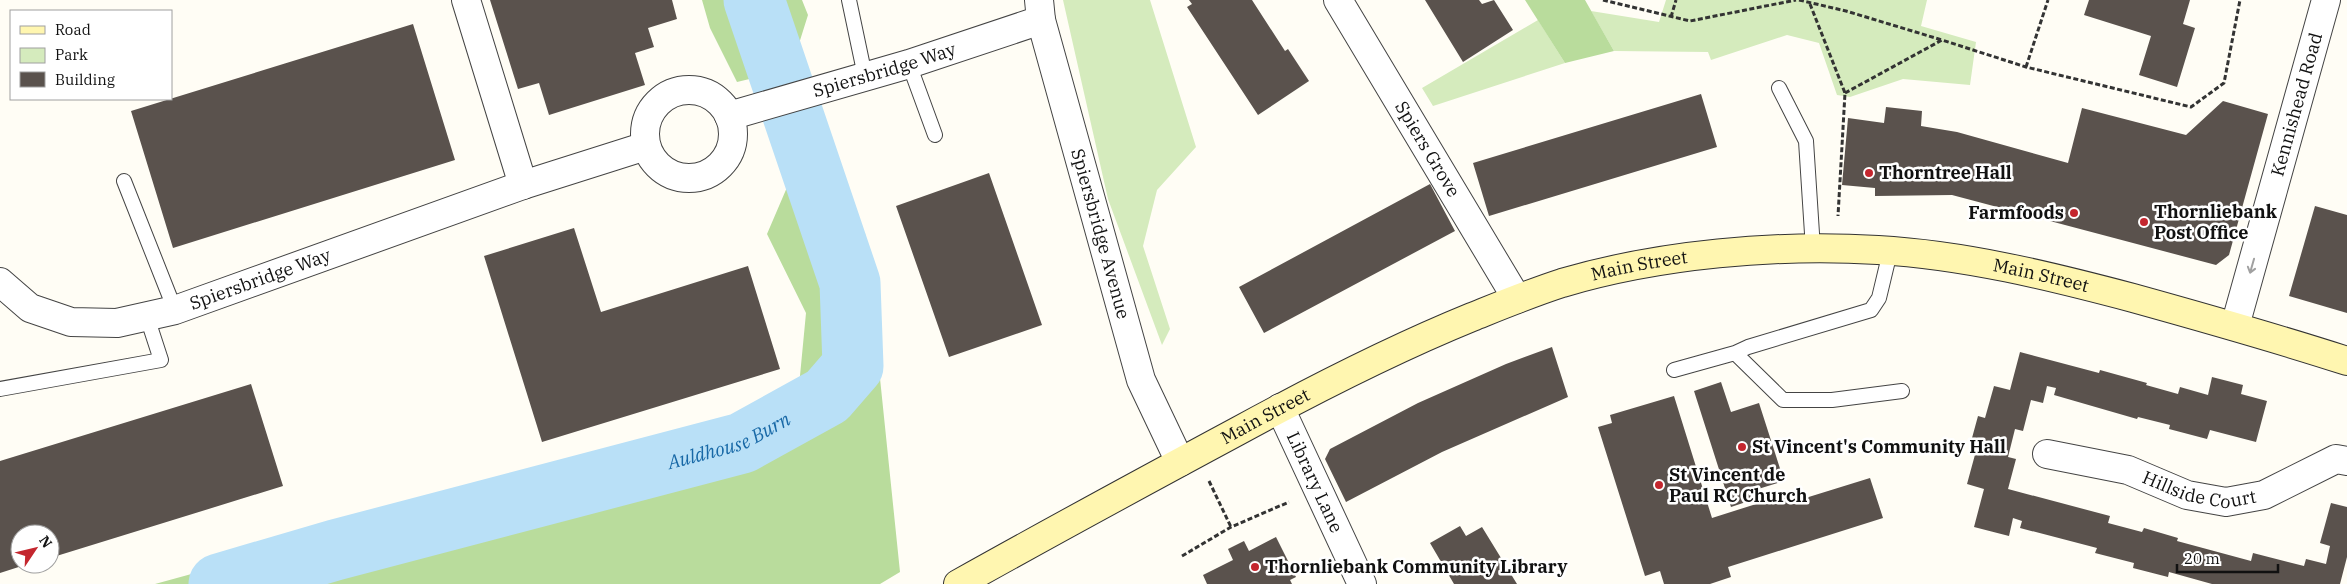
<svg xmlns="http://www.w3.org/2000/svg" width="2347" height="584" viewBox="0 0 2347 584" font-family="'IBM Plex Serif',serif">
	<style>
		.green { fill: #d5ebbd }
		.forest { fill: #b9dc9c }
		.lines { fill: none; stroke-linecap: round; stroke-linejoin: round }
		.river { stroke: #b9e0f7; stroke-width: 61 }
		.building { fill: #5a524d }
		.service-casing { stroke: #444; stroke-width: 16 }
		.minor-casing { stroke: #444; stroke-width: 30 }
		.tertiary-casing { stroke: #444; stroke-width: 30 }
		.secondary-casing { stroke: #333; stroke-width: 30 }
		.path { stroke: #333; stroke-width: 3; stroke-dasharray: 5 2.5; stroke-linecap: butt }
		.service { stroke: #fff; stroke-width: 14 }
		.minor { stroke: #fff; stroke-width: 28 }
		.tertiary { stroke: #fff; stroke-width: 28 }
		.secondary { stroke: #fff6b0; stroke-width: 28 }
		.oneway { stroke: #a0a0a0 }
		.poi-dot { fill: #c4262e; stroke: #fff; stroke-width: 2 }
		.labels { text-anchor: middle; stroke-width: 5; stroke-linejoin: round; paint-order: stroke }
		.street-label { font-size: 18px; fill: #111; stroke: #fff }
		.poi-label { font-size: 18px; font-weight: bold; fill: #111; stroke: #fff; text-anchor: start }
		.water-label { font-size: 19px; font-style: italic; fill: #1768a6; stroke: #fff }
	</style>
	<rect width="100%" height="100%" fill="#fffdf5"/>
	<!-- green -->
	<path class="green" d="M1063 0H1150L1196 147 1157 190 1143 246 1170 329 1162 345 1108 199Z
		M1666 0H1927L1921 26 1976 42 1970 85 1903 79 1850 97 1837 95 1819 43 1787 35 1711 60 1708 52 1614 51 1591 11 1659 22Z
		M1538 20 1565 63 1433 106 1422 88Z"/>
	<!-- forest -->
	<path class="forest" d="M702 0H802L808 15 791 69 737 82 710 28Z
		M1525 0H1585L1614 51 1565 63Z
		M794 171 865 233 900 572 880 584H155L797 407 806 313 767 234Z"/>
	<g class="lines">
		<!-- river -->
		<path class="river" id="s1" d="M219 584 335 550 742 443 827 396 853 366 850 283 754 0"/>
	</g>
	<!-- building -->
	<path class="building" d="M490 0H672L677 19 648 28 654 47 635 53 645 85 549 115 539 83 518 89Z
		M1189 0H1252L1285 51 1288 49 1309 81 1258 115 1187 7 1192 4Z
		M1425 0H1479L1482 4 1494 0 1513 30 1463 62Z
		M2089 0H2190L2183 24 2195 28 2177 87 2139 75 2151 36 2084 15Z
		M413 24 455 160 173 248 131 111Z
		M1701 94 1717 147 1489 216 1473 163Z
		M2223 101 2268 114 2229 255 2216 265 1952 195 1875 196V188L1842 185 1848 118 1884 123 1886 107 1922 111 1921 126 1957 132 2068 163 2082 108 2186 135Z
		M989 173 1042 325 949 357 896 206Z
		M1430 184 1455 231 1264 333 1239 287Z
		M2315 206 2347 215V313L2289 296Z
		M574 228 601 312 748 266 780 369 542 442 484 256Z
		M1552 347 1568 397 1442 452 1346 502 1325 459 1330 449 1418 403 1506 364Z
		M2020 352 2099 373 2100 370 2147 383 2146 385 2178 394 2180 387 2208 395 2212 377 2243 385 2241 394 2267 401 2256 442 2210 430 2207 439 2169 429 2170 425 2138 417 2137 419 2054 395 2056 388 2047 386 2043 403 2031 400 2023 431 2015 429 2008 457 2016 459 2008 489 2110 516 2108 523 2142 532 2144 528 2178 538 2177 541 2251 561 2253 553 2304 566 2306 559 2326 564 2330 546 2320 543 2331 503 2347 507V557L2340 584H2212L2169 572 2168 577 2133 568 2134 563 2095 553 2097 548 2020 528 2022 521 2013 518 2009 536 1974 527 1984 489 1967 484 1976 451 1969 449 1978 416 1985 418 1994 386 2010 390Z
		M1721 382 1731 412 1759 403 1784 481 1755 490 1758 498 1731 507 1694 391Z
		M251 384 283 486 50 558V534H20V564H28L0 573V461Z
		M1674 396 1712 518 1797 491 1799 500 1870 478 1883 518 1728 567 1731 577 1710 584H1664L1660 571 1645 576 1598 427 1612 423 1610 415Z
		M1460 526 1466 536 1482 527 1517 584H1454L1430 543Z
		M1276 537 1296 577 1290 580 1292 584H1207L1203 575 1233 560 1228 549 1244 541 1249 551Z"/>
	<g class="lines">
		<!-- service casing -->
		<g class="service-casing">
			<path id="service" d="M849 0 865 76
				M909 64 935 135
				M1779 88 1806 141 1813 249
				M124 181 175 310
				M1890 252 1879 298 1871 310 1748 347 1735 353 1783 400H1832L1902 391
				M1674 370 1735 353
				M0 389 161 360 147 317"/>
		</g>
		<!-- minor casing -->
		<g class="minor-casing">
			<g id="minor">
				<path d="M466 0 523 185"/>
				<path id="s2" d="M1039 0 1041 20 1141 380 1180 462"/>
				<path id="s3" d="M1338 0 1517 299"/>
				<circle cx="689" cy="134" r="44"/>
				<path id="s4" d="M729 116 909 64 1041 20"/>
				<path id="s5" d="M0 282 30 308 71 322 117 323 175 310 523 185 646 146"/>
				<path id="s6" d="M1280 408 1362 584"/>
				<path id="s7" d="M2047 454 2128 470 2187 495 2226 502 2264 495 2336 459 2347 461"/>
			</g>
		</g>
		<!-- tertiary casing -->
		<g class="tertiary-casing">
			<g id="tertiary">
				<path id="s8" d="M2235 326 2326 0"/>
			</g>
		</g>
		<!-- secondary casing -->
		<g class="secondary-casing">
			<g id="secondary">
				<path id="s9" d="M958 584C1051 532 1145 481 1238 431 1315 389 1391 350 1472 317 1502 305 1531 293 1562 283 1660 254 1776 244 1878 250 1965 255 2050 276 2133 298 2205 318 2276 338 2347 361"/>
			</g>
		</g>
		<!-- path -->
		<path class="path" d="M1603 0 1690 21 1796 0
			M1799 0 1846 11 1942 40
			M1810 4 1845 93 1838 216
			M1671 17 1676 0
			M2026 67 2048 0
			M1845 93 1942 40 2026 67 2191 107 2224 83 2240 0
			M1209 481 1231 527
			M1182 556 1231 527 1289 502"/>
		<!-- service -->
		<use href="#service" class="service"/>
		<!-- minor -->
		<use href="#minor" class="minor"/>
		<!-- tertiary -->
		<use href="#tertiary" class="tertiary"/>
		<!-- secondary -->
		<use href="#secondary" class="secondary"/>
	</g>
	<!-- one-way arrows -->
	<defs><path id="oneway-shaft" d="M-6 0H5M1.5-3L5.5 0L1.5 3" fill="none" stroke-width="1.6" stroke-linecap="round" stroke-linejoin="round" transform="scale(1.25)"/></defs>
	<use class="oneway" href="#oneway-shaft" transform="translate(2252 266) rotate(106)"/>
	<!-- markers -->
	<g class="poi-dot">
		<circle cx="1869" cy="173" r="5"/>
		<circle cx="2074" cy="213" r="5"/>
		<circle cx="2144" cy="222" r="5"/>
		<circle cx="1742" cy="447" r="5"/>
		<circle cx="1659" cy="485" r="5"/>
		<circle cx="1255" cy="567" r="5"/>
	</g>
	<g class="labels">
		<!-- street labels -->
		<g class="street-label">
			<text dy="6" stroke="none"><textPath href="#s4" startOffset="162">Spiersbridge Way</textPath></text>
			<text dy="6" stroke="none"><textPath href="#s8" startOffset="230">Kennishead Road</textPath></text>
			<text dy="6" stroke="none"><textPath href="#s3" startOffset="174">Spiers Grove</textPath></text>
			<text dy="6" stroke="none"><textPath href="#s2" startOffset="242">Spiersbridge Avenue</textPath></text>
			<text dy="6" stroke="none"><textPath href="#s9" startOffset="755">Main Street</textPath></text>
			<text dy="6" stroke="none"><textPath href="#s9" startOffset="1160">Main Street</textPath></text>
			<text dy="6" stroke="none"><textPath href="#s5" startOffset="279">Spiersbridge Way</textPath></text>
			<text dy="6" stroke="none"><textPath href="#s9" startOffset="350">Main Street</textPath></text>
			<text dy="6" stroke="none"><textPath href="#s6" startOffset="82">Library Lane</textPath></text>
			<text dy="6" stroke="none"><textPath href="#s7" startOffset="158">Hillside Court</textPath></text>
		</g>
		<!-- poi labels -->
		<g class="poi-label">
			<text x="1879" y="179">Thorntree Hall</text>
			<text x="2154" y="218">Thornliebank<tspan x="2154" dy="21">Post Office</tspan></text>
			<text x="2064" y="219" text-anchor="end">Farmfoods</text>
			<text x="1752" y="453">St Vincent's Community Hall</text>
			<text x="1669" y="481">St Vincent de<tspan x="1669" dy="21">Paul RC Church</tspan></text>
			<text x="1265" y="573">Thornliebank Community Library</text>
		</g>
		<!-- water labels -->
		<g class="water-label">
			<text dy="7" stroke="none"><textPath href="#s1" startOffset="530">Auldhouse Burn</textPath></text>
		</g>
	</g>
	<!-- legend -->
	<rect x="10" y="10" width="162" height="90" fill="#ffffff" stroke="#a0a0a0"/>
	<rect x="20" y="26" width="25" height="8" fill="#fff6b0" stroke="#a0a0a0"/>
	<text x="55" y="35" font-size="15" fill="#111111">Road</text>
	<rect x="20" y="48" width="25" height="15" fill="#d5ebbd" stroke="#a0a0a0"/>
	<text x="55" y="60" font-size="15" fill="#111111">Park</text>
	<rect x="20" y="72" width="25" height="15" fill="#5a524d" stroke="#a0a0a0"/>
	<text x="55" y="85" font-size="15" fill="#111111">Building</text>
	<!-- north arrow -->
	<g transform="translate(35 549) rotate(55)"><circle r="24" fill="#ffffff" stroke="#a0a0a0"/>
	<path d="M0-4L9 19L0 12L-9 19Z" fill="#c4262e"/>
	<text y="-8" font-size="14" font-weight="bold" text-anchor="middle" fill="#111111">N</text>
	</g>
	<!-- scale -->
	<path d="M2177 564v8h101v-8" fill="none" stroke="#111111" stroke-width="2.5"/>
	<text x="2184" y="564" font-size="15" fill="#111111" stroke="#ffffff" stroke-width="4" paint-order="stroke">20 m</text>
</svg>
